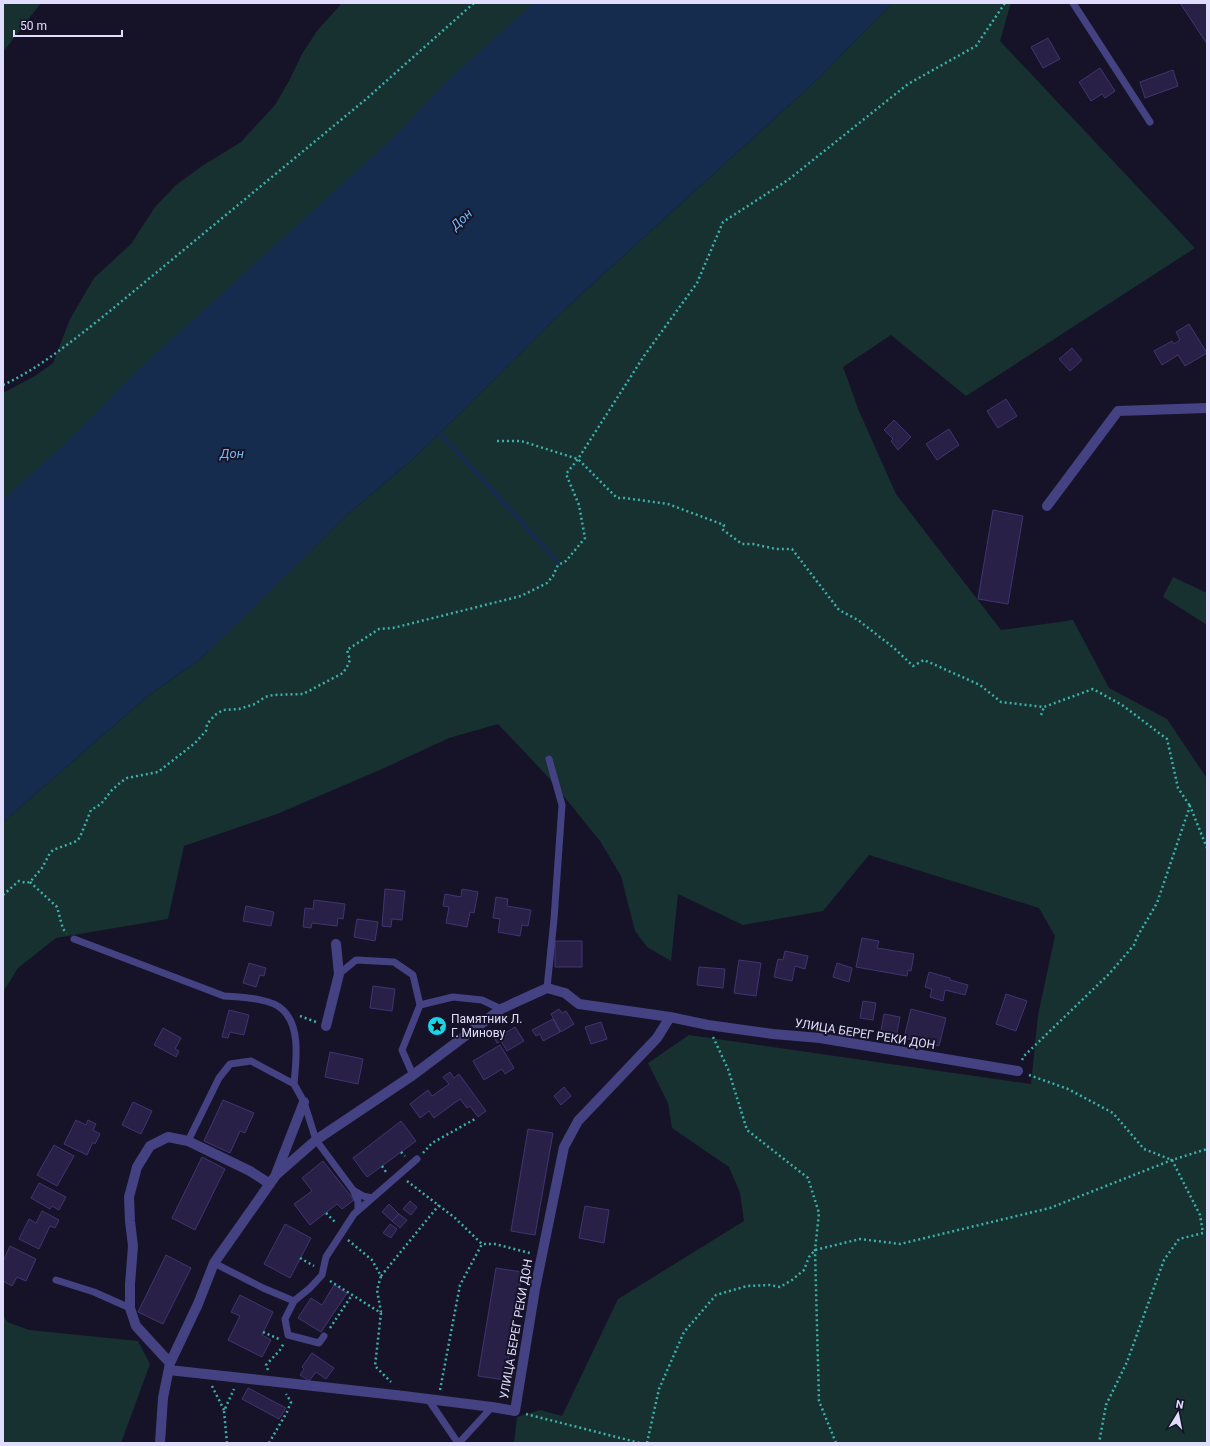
<svg xmlns="http://www.w3.org/2000/svg" width="1210" height="1446" viewBox="0 0 1210 1446" font-family="Roboto,sans-serif">
	<style>
		.green { fill: #163130 }
		.water { fill: #162c4e }
		.lines { fill: none; stroke-linecap: round; stroke-linejoin: round }
		.stream { stroke: #162c4e; stroke-width: 4.5 }
		.building { fill: #282047; stroke: #403571 }
		.path { stroke: #3cb0a9; stroke-width: 2.5; stroke-dasharray: 2 3; stroke-linecap: butt }
		.service { stroke: #444282; stroke-width: 7 }
		.minor { stroke: #444282; stroke-width: 10 }
		.labels { text-anchor: middle; stroke-width: 4; stroke-linejoin: round; paint-order: stroke }
		.poi-label { font-size: 12px; fill: #e0dcfc; stroke: #161328; text-anchor: start }
		.street-label { font-size: 12px; fill: #e0dcfc; stroke: #161328 }
		.water-label { font-size: 13px; font-style: italic; fill: #74b8f2; stroke: #161328 }
	</style>
	<rect width="100%" height="100%" fill="#161328"/>
	<!-- green -->
	<path class="green" d="M3 3H41L3 52Z
		M342 3H542L3 502V393L35 376 53 363 70 319 94 278 131 244 155 207 176 185 202 166 241 142 275 105 290 79 302 54 317 31Z
		M892 3H1011L1000 41 1195 248 966 396 891 335 843 367 859 411 896 494 1001 630 1073 620 1109 688 1167 719 1206 777H1207V1443H514L517 1417 540 1410 562 1416 618 1299 744 1221 740 1193 729 1167 672 1128 668 1103 648 1063 689 1035 1031 1084 1038 1015 1055 936 1039 908 869 855 823 911 743 925 678 894 671 961 647 947 635 931 621 876 600 841 549 778 498 724 449 738 382 769 277 814 184 846 168 919 56 938 18 968 3 992V822L149 695 199 660 348 514 413 459 440 433 566 308 820 77Z
		M1173 577 1207 593V625L1163 597Z
		M3 1313 7 1322 29 1330 138 1341 150 1364 121 1443H3Z"/>
	<!-- water -->
	<path class="water" d="M534 3H892L820 77 566 308 440 433 413 459 348 514 241 620 199 660 149 695 3 822V499L68 441 139 369 393 138 448 80Z"/>
	<g class="lines">
		<!-- stream -->
		<path class="stream" d="M437 430 559 563"/>
	</g>
	<!-- building -->
	<path class="building" d="M1180 3H1207V44Z
		M1048 38 1060 59 1043 68 1031 47Z
		M1100 68 1115 91 1105 98 1102 94 1091 101 1079 82Z
		M1173 70 1178 86 1145 98 1140 82Z
		M1189 324 1207 353 1185 366 1178 355 1162 365 1154 351 1172 341 1174 344 1180 340 1176 332Z
		M1072 348 1082 360 1070 371 1059 359Z
		M1006 399 1017 416 998 428 987 411Z
		M894 420 911 437 898 450 891 441 893 439 884 430Z
		M949 429 959 445 937 460 926 444Z
		M993 510 1023 516 1008 604 978 599Z
		M385 889 405 891 402 920 392 919 391 927 382 926Z
		M462 889 478 892 474 913 470 912 467 927 446 923 449 907 443 906 445 894 461 897Z
		M496 897 508 899 507 906 531 910 528 926 522 925 520 936 498 932 500 919 493 918Z
		M314 900 345 904 343 919 338 918 337 926 312 923 311 928 303 927 305 908 313 909Z
		M246 906 274 912 271 926 243 921Z
		M357 919 378 922 375 941 354 937Z
		M862 938 879 941 877 948 914 954 911 971 908 970 907 976 856 967Z
		M555 941H582V967H555Z
		M785 951 808 956 805 969 795 966 792 981 774 977 778 959 783 960Z
		M739 960 761 963 756 996 734 993Z
		M249 963 266 968 264 976 260 975 256 987 243 983Z
		M837 963 852 968 849 982 833 977Z
		M699 967 725 969 723 988 697 985Z
		M929 972 950 978V980L968 985 965 995 945 990 943 1001 930 997 932 989 925 987Z
		M373 986 395 989 392 1011 370 1008Z
		M1006 994 1027 1001 1016 1031 996 1024Z
		M863 1001 876 1003 873 1020 860 1018Z
		M559 1009 562 1013 566 1011 574 1024 561 1032 551 1014Z
		M911 1009 946 1018 939 1046 904 1038Z
		M229 1010 249 1015 244 1035 230 1032 228 1038 222 1037Z
		M884 1014 900 1017 896 1038 880 1035Z
		M553 1019 560 1032 543 1041 540 1034 536 1036 532 1030Z
		M601 1022 607 1039 591 1044 585 1027Z
		M515 1027 524 1041 507 1051 501 1041 497 1043 495 1039Z
		M163 1028 181 1038 175 1049 179 1051 176 1057 154 1045Z
		M500 1045 514 1068 505 1074 502 1069 484 1080 473 1061Z
		M330 1052 363 1059 358 1084 325 1077Z
		M450 1072 454 1078 459 1074 486 1111 478 1117 470 1106 467 1108 460 1099 434 1118 429 1111 420 1118 410 1104 428 1090 432 1096 449 1084 443 1077Z
		M564 1087 571 1096 561 1105 554 1096Z
		M223 1100 254 1113 245 1133 240 1131 230 1153 204 1141Z
		M133 1102 152 1111 141 1134 122 1125Z
		M76 1120 86 1125 88 1120 96 1124 93 1130 100 1134 95 1144 93 1142 87 1155 64 1144Z
		M401 1121 416 1141 367 1177 353 1158Z
		M528 1129 553 1133 535 1235 511 1231Z
		M54 1145 74 1156 57 1186 37 1175Z
		M202 1157 225 1169 195 1230 172 1218Z
		M323 1161 354 1200 342 1209 337 1204 310 1225 294 1204 312 1191 302 1178Z
		M39 1183 66 1197 59 1210 52 1206 50 1209 31 1198Z
		M410 1201 417 1207 411 1215 403 1209Z
		M389 1204 399 1214 392 1221 382 1212Z
		M585 1206 609 1210 604 1243 579 1238Z
		M42 1211 59 1220 55 1228 50 1226 39 1249 19 1239 29 1219 36 1223Z
		M399 1214 407 1220 400 1228 392 1221Z
		M285 1224 311 1238 290 1278 264 1264Z
		M390 1224 397 1229 391 1238 383 1233Z
		M10 1246 36 1259 26 1281 17 1277 12 1286 3 1281V1261Z
		M166 1255 191 1268 163 1324 138 1312Z
		M496 1268 522 1272 505 1380 478 1376Z
		M334 1285 347 1293 321 1332 298 1318 311 1298 322 1305Z
		M240 1295 273 1312 262 1335 271 1340 262 1357 228 1340 240 1316 231 1312Z
		M312 1353 334 1368 326 1379 316 1372 309 1381 300 1375 304 1369 302 1367Z
		M248 1388 286 1408 279 1419 242 1399Z"/>
	<g class="lines">
		<!-- path -->
		<path class="path" d="M3 385C38 369 68 344 99 320L365 100 474 3
			M497 441H521L578 459 617 498H625L668 504 724 525 722 529 742 544H753L776 549H792L839 610 858 620 894 648 913 666 924 660 980 685 1001 702 1044 707 1093 689 1122 705 1167 739 1178 788 1190 806
			M1041 715 1044 707
			M30 882 57 907 63 929 67 933
			M3 895 19 881 26 883 30 882 42 868 50 853 53 850 77 841 80 837 91 810 101 804 112 790 121 782 127 778 158 772 195 743 206 731 207 724 215 715 223 710 239 709 255 704 265 697 273 695 303 694 343 673 348 665 350 660 347 650 379 629 393 628 521 596 547 583 553 576 558 565 566 561 585 538 579 505 566 474 578 459 644 356 697 283 723 222 788 180 908 84 976 46 1005 3
			M300 1016 316 1022
			M713 1037 728 1069 747 1130 808 1178 819 1213 815 1250 819 1401 836 1443
			M1022 1060 1024 1056 1109 974 1134 945 1137 937 1157 903 1190 806 1207 848
			M1029 1075 1068 1089 1113 1113 1144 1149 1172 1160 1200 1215 1203 1233 1179 1239 1164 1260 1127 1362 1106 1405 1099 1443
			M401 1152 405 1156
			M423 1153 432 1143 475 1119
			M382 1166 386 1172
			M407 1181 455 1218 482 1244H495L530 1253
			M326 1213 336 1223
			M348 1240 372 1260 381 1276 377 1290 381 1312
			M300 1258 314 1266
			M381 1276 439 1205
			M330 1281 381 1313 375 1366 391 1382
			M330 1328 352 1295
			M263 1332 279 1339
			M268 1370 266 1365 280 1350 284 1343
			M212 1386 224 1410
			M440 1390 460 1285 482 1244
			M526 1414 640 1443
			M227 1443 224 1411 234 1389
			M269 1443 287 1412 291 1402 286 1394
			M647 1443 659 1389 684 1332 716 1295 747 1286 770 1285 780 1287 792 1280 804 1270 809 1257 815 1250 860 1239 900 1244 1050 1208 1172 1160 1207 1149"/>
		<!-- service -->
		<path class="service" d="M1073 3 1150 122
			M74 939 224 996C239 997 272 998 283 1010 301 1027 296 1061 294 1084
			M339 974 356 960 394 962 413 975 420 1005 453 997 482 1000 501 1009
			M547 988 554 919 562 805 549 759
			M413 1075 402 1050 420 1005
			M188 1141 219 1078 230 1064 251 1061 294 1084 304 1102 316 1140 353 1190 363 1196 372 1198
			M353 1190 358 1201V1210
			M214 1263 263 1288 294 1301
			M56 1280 94 1292 130 1308
			M324 1336 319 1343 288 1335 285 1319 294 1301 310 1288 322 1275 326 1257 354 1214 417 1159
			M428 1399 458 1443
			M459 1443 492 1407"/>
		<!-- minor -->
		<path class="minor" d="M1047 506 1118 411 1207 408
			M326 1026 339 974 336 944
			M276 1174 304 1102
			M170 1363 136 1326 130 1308V1284L133 1246 130 1221 129 1197 137 1167 150 1146 168 1137 188 1141 250 1171 270 1184
			M169 1370 404 1396 492 1407 515 1411 535 1289 564 1147 578 1121 657 1038 670 1017
			M160 1443 163 1398 170 1363 198 1304 214 1263 276 1175 316 1140 413 1075 501 1009 547 988 565 993 579 1004 670 1017 708 1025 773 1034 820 1038 1018 1071"/>
	</g>
	<!-- icons -->
	<defs>
		<g id="sight-disc" transform="scale(1)"><circle r="9.5" fill="#1ad5ea" stroke="#161328"/><path d="M0-6L1.8-2.2L6-1.7L2.9 1.2L3.7 5.4L0 3.3L-3.7 5.4L-2.9 1.2L-6-1.7L-1.8-2.2Z" fill="#111"/></g>
	</defs>
	<g fill-rule="evenodd">
		<use href="#sight-disc" x="437" y="1026"/>
	</g>
	<g class="labels">
		<!-- poi labels -->
		<g class="poi-label">
			<text x="451" y="1023">Памятник Л.<tspan x="451" dy="14">Г. Минову</tspan></text>
		</g>
		<!-- street labels -->
		<g class="street-label">
			<text transform="translate(865 1034) rotate(9)" y="4">УЛИЦА БЕРЕГ РЕКИ ДОН</text>
			<text transform="translate(516 1329) rotate(-80)" y="4">УЛИЦА БЕРЕГ РЕКИ ДОН</text>
		</g>
		<!-- water labels -->
		<g class="water-label">
			<text transform="translate(461 219) rotate(-42)" y="5">Дон</text>
			<text x="232" y="458">Дон</text>
		</g>
	</g>
	<!-- border -->
	<rect width="1210" height="1446" fill="none" stroke="#e0dcfc" stroke-width="8"/>
	<!-- north arrow -->
	<g transform="translate(1178 1414) rotate(10)" stroke="#161328" stroke-width="3" paint-order="stroke">
	<path d="M0-3L7 15L0 10L-7 15Z" fill="#e0dcfc"/>
	<text y="-6" font-size="11" font-weight="bold" text-anchor="middle" fill="#e0dcfc">N</text>
	</g>
	<!-- scale -->
	<path d="M14 30v6h108v-6" fill="none" stroke="#e0dcfc" stroke-width="2"/>
	<text x="20" y="30" font-size="12" fill="#e0dcfc" stroke="#161328" stroke-width="3" paint-order="stroke">50 m</text>
</svg>
